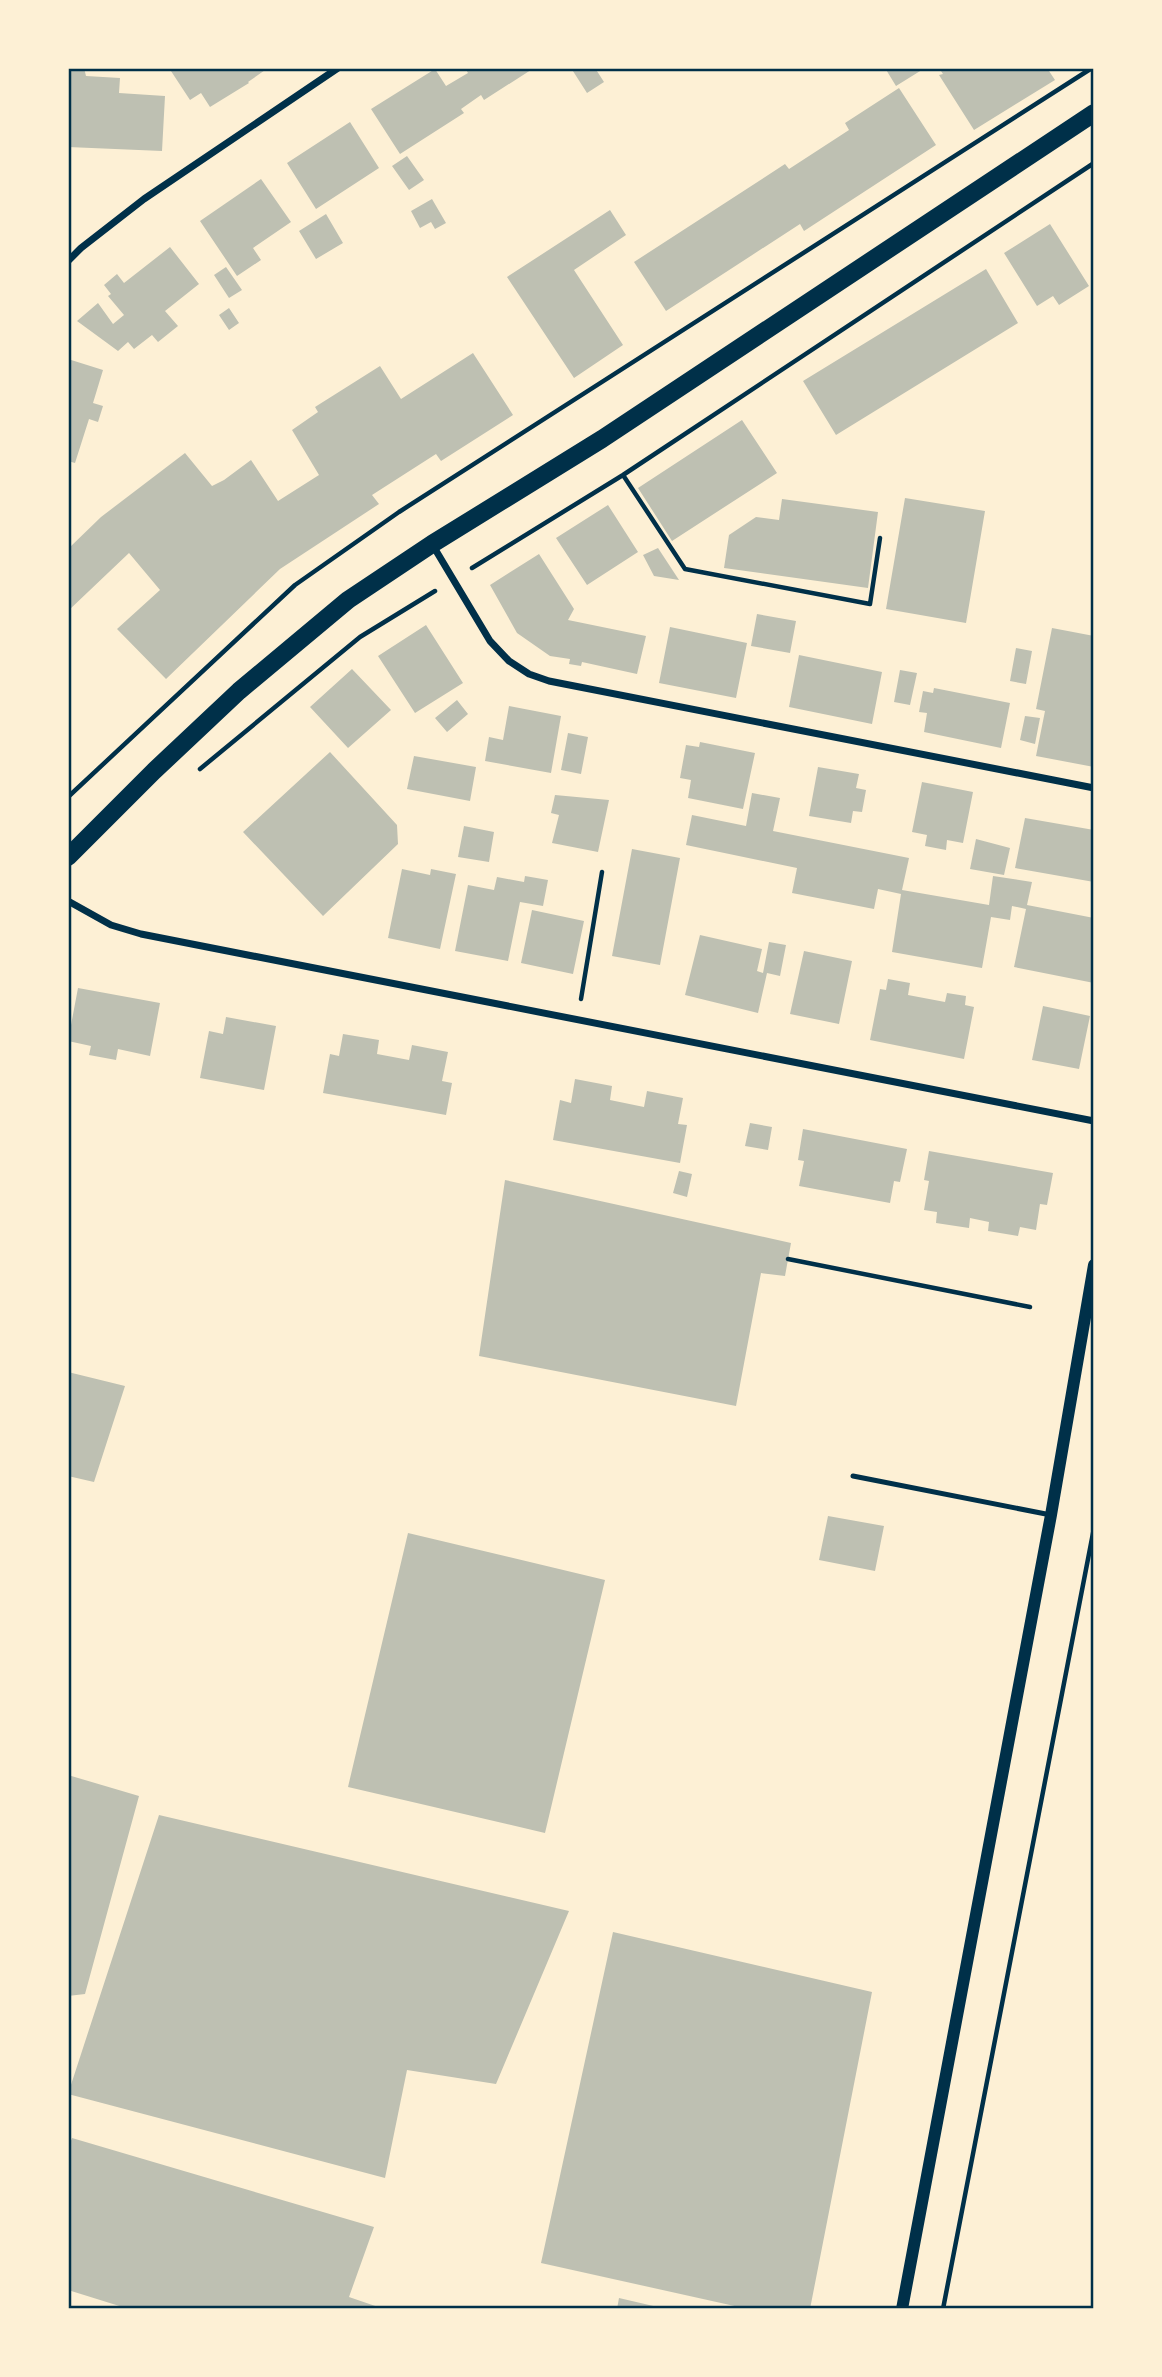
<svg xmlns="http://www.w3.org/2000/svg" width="1162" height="2377" viewBox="0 0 1162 2377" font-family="Poppins,sans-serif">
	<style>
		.building { fill: #bec0b2 }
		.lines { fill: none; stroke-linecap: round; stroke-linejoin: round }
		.path { stroke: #003049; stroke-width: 4.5 }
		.service { stroke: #003049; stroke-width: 5 }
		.minor { stroke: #003049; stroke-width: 7 }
		.tertiary { stroke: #003049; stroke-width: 12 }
		.primary { stroke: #003049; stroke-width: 18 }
		.neatline { fill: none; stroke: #003049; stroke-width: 2.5 }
	</style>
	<rect width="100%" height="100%" fill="#fdf0d5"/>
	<!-- building -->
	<path class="building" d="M68 68H84L86 76 120 78 119 93 165 96 162 151 68 147Z
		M169 68H268L248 82 249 83 210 107 201 93 190 100Z
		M465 68H534L484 100 481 95 461 109 464 113 400 154 371 109 435 69 446 86 468 73Z
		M571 68H595L604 82 587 93Z
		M885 68H925L896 86Z
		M939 68H1047L1055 80 974 130 939 75 943 74Z
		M899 88 936 145 804 231 800 224 666 311 634 262 785 164 789 169 849 130 845 123Z
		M350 122 379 168 316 209 287 163Z
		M407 156 424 180 409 190 392 166Z
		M261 179 291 222 253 248 261 260 237 276 200 221Z
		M432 199 446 223 435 229 431 222 420 228 411 211Z
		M610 210 626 235 574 270 623 345 574 378 507 277Z
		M326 214 343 243 316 259 299 231Z
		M1050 224 1089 286 1059 305 1053 296 1037 306 1004 253Z
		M170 247 199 284 165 311 178 326 158 342 152 335 134 349 128 342 118 351 77 321 98 303 113 324 124 315 108 296 111 294 104 285 117 274 124 283Z
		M226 267 242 290 229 298 214 275Z
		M986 269 1018 323 836 435 803 381Z
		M229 308 239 323 229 330 219 315Z
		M473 353 513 415 441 461 436 454 372 495 379 504 280 569 166 679 117 629 160 590 129 553 68 611V549L101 517 185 453 212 486 224 480 251 460 278 501 319 475 292 430 318 412 315 407 380 366 401 399Z
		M68 359 103 370 93 403 103 406 98 422 89 419 75 463 68 461Z
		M742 420 777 473 672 541 638 488Z
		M905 498 985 511 966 623 886 609Z
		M782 499 878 512 868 588 724 568 729 535 756 517 779 520Z
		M608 505 638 552 587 585 556 538Z
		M658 548 679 580 654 576 643 555Z
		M539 554 574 609 568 620 646 636 637 674 582 662 581 666 569 664 570 659 550 656 517 633 490 585Z
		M757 614 796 621 790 653 751 646Z
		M426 625 463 683 415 713 378 656Z
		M670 627 747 643 736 698 659 683Z
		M1052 628 1094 636V767L1036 756 1045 711 1036 709Z
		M1016 648 1032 651 1026 684 1010 681Z
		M799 655 882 672 872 724 789 707Z
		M352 669 391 710 348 748 310 707Z
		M900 670 917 673 910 705 894 702Z
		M934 688 1010 703 1001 748 924 732 927 713 919 712 923 691 933 693Z
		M457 700 468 714 447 732 435 718Z
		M509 706 561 716 551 773 485 761 489 737 503 740Z
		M1025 716 1040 718 1035 744 1020 740Z
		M568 733 588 737 581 774 561 770Z
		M700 742 755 753 743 809 688 798 691 780 680 778 686 745 699 747Z
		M330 752 397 825 398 844 323 916 243 832Z
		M414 756 476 767 470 801 407 789Z
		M818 767 859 774 856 788 866 790 862 812 853 811 851 823 809 816Z
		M922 782 973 792 963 843 947 840 946 850 925 846 927 835 912 832Z
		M752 793 780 798 773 831 909 858 902 890 989 905 993 876 1032 882 1027 905 1094 918V983L1014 967 1026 909 1012 906 1010 920 991 917 982 968 892 952 901 894 878 889 874 909 792 893 797 868 686 845 692 815 746 826Z
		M555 795 609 800 598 852 552 843 559 815 551 813Z
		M1025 818 1094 830V882L1015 868Z
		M464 826 494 832 489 862 458 857Z
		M976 839 1010 848 1004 875 970 869Z
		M632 849 680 858 660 965 612 956Z
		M402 869 430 875 431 869 456 874 440 949 388 938Z
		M525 876 548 880 543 906 520 902 508 961 455 951 468 885 494 890 497 877 524 882Z
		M532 910 584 921 573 974 521 963Z
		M700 935 762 949 757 971 763 973 769 942 786 945 780 976 767 973 758 1013 685 995Z
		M804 951 852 961 839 1024 790 1014Z
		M888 979 910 983 908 995 945 1002 947 993 966 996 965 1005 974 1007 964 1059 870 1040 880 989 886 990Z
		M78 988 160 1003 150 1056 118 1049 116 1060 89 1055 91 1046 68 1041Z
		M1043 1006 1090 1016 1079 1069 1032 1060Z
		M226 1017 276 1026 264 1090 200 1078 209 1031 223 1034Z
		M343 1034 379 1040 377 1054 409 1060 412 1045 448 1052 442 1081 452 1083 446 1115 323 1093 330 1054 339 1056Z
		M575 1079 612 1086 610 1100 644 1107 647 1091 683 1098 678 1124 687 1125 680 1163 553 1140 560 1100 571 1103Z
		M750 1123 772 1127 768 1150 745 1146Z
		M803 1129 907 1149 900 1182 894 1181 890 1203 799 1186 804 1161 798 1160Z
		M929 1151 1053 1173 1047 1205 1040 1204 1036 1230 1020 1227 1018 1236 988 1231 989 1222 970 1218 969 1228 936 1223 937 1212 924 1210 929 1181 924 1180Z
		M679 1171 692 1174 687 1197 673 1193Z
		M505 1180 791 1243 785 1276 761 1273 736 1406 479 1356Z
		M68 1372 125 1386 94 1482 68 1476Z
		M828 1516 884 1526 875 1571 819 1560Z
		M408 1533 605 1580 545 1833 348 1787Z
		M68 1775 139 1796 85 1994 68 1996Z
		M159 1815 569 1911 496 2084 407 2070 385 2178 68 2094Z
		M613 1932 872 1992 810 2309H748L541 2263Z
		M72 2138 374 2227 349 2297 384 2309H129L68 2290V2148Z
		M619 2298 662 2308 661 2309H617Z"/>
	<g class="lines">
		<!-- path -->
		<path class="path" d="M623 475 685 569 870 604 880 538
			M472 568 623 475 1094 163
			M200 769 360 637 435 591
			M68 797 295 585 399 512 1092 68
			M581 999 602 872
			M788 1259 1030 1307
			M943 2309 1094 1528"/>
		<!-- service -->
		<path class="service" d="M853 1476 1051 1515"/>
		<!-- minor -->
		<path class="minor" d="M68 261 81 248 144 199 338 68
			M432 544 490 641 509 661 529 674 549 681 1094 788
			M68 901 111 925 141 934 1094 1121"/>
		<!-- tertiary -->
		<path class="tertiary" d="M902 2309 1051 1515 1094 1265"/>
		<!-- primary -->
		<path class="primary" d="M68 857 154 771 239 691 348 600 432 544 602 439 1094 113"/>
	</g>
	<!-- border -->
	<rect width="1162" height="2377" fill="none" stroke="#fdf0d5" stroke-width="140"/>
	<rect x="70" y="70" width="1022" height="2237" class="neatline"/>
</svg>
